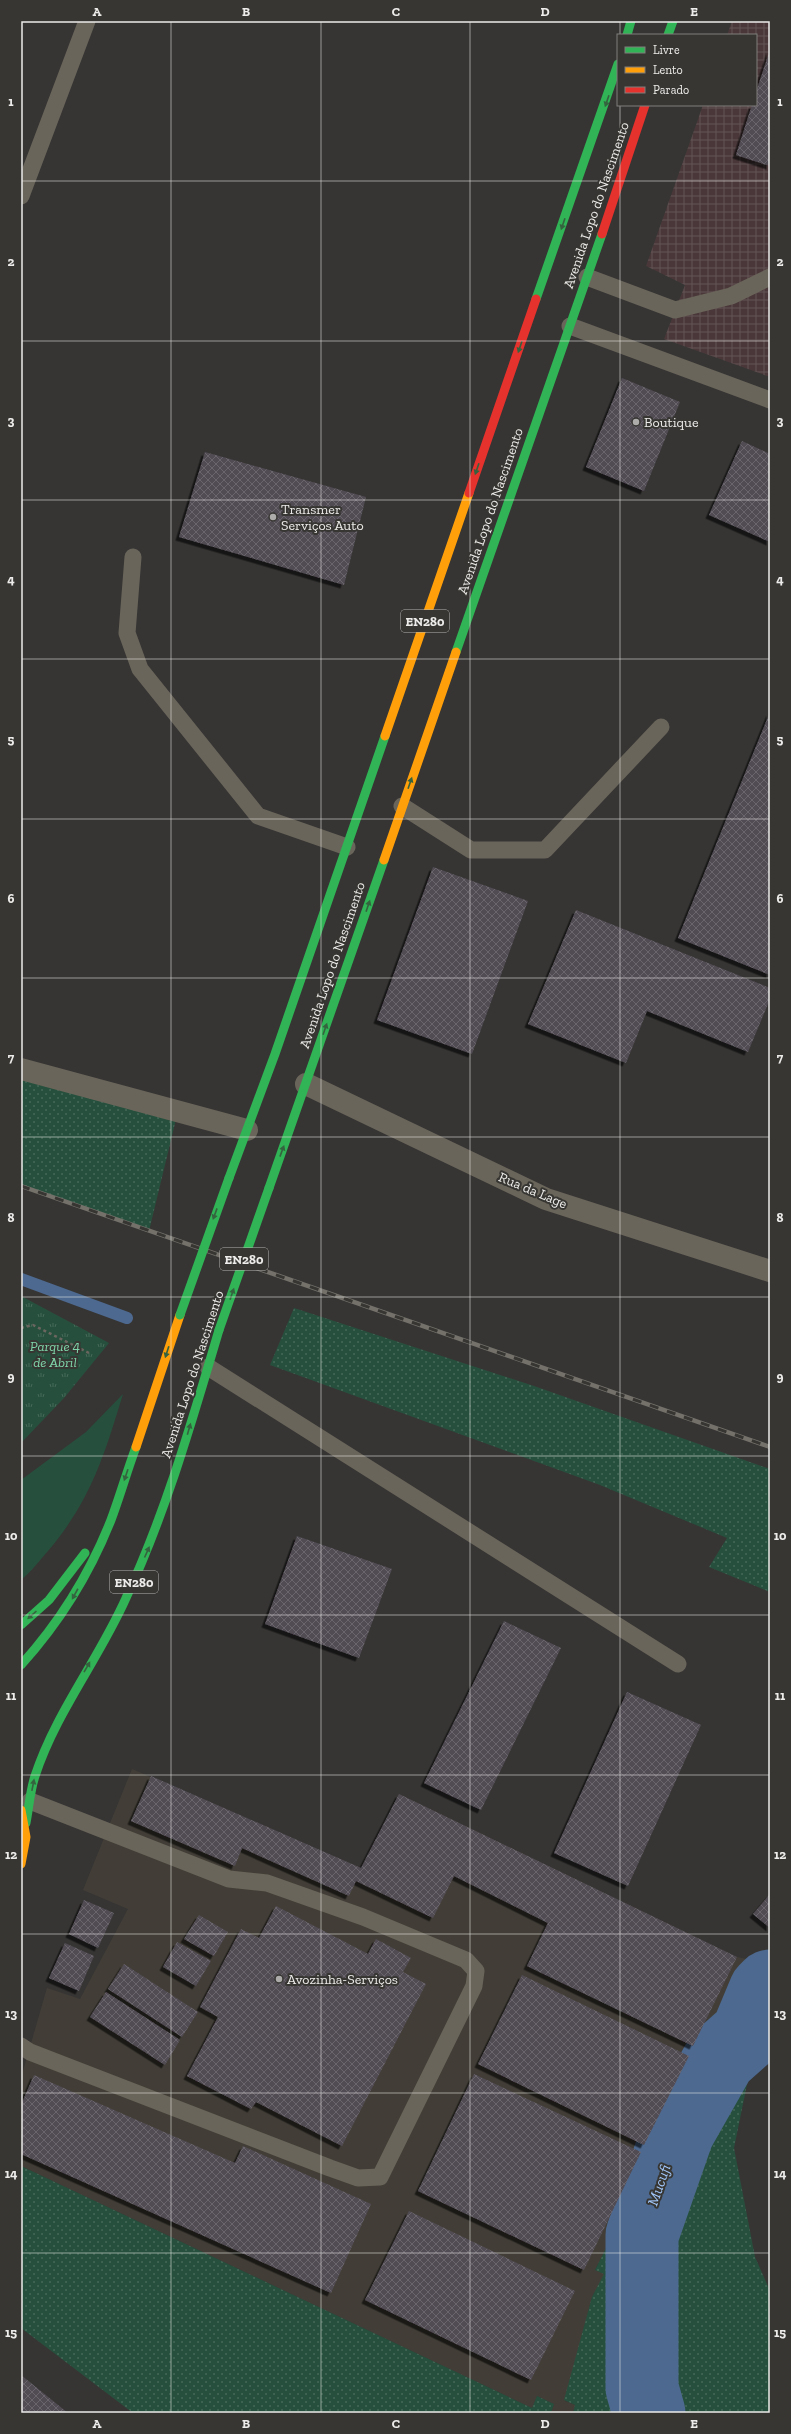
<svg xmlns="http://www.w3.org/2000/svg" width="791" height="2434" viewBox="0 0 791 2434" font-family="'Zilla Slab',serif">
	<style>
		.built { fill: #423e37 }
		.industrial { fill: url(#industrial-grid) }
		.grass { fill: url(#grass-dots) }
		.park { fill: url(#park-tufts) }
		.garden { fill: #26503d }
		.lines { fill: none; stroke-linecap: round; stroke-linejoin: round }
		.stream { stroke: #4d698f; stroke-width: 12 }
		.river { stroke: #4d698f; stroke-width: 73 }
		.building { fill: url(#building-cross-hatch); filter: url(#shadow) }
		.path { stroke: #6a665f; stroke-width: 2.5; stroke-dasharray: 3 3; stroke-linecap: butt }
		.lane { stroke: #6a655a; stroke-width: 17 }
		.street { stroke: #6a655a; stroke-width: 22 }
		.fast { stroke: #30b455; stroke-width: 9 }
		.slow { stroke: #ff9f0a; stroke-width: 9 }
		.jam { stroke: #e5322d; stroke-width: 9 }
		.rail-casing { stroke: #74716a; stroke-width: 4.5 }
		.rail { stroke: #373633; stroke-width: 3; stroke-dasharray: 9; stroke-linecap: butt }
		.fast-bridge { stroke: #30b455; stroke-width: 9 }
		.oneway { fill: #35623f }
		.grid { fill: none; stroke: #edecea; stroke-width: 1; stroke-opacity: 0.55 }
		.poi-dot { fill: #adacaa; stroke: #373633; stroke-width: 1.5 }
		.labels { text-anchor: middle; stroke-width: 4; stroke-linejoin: round; paint-order: stroke }
		.shield { fill: #373633; stroke: #b6b5b3; stroke-width: 1 }
		.shield-label { font-size: 13px; font-weight: bold; fill: #edecea }
		.street-label { font-size: 14px; fill: #edecea; stroke: #373633 }
		.poi-label { font-size: 14px; fill: #edecea; stroke: #373633; text-anchor: start }
		.park-label { font-size: 14px; font-style: italic; fill: #7ed5a9; stroke: #373633 }
		.water-label { font-size: 15px; font-style: italic; fill: #a3c9fd; stroke: #373633 }
		.neatline { fill: none; stroke: #edecea; stroke-width: 1.5 }
		.grid-label { font-size: 13px; text-anchor: middle; font-weight: bold; fill: #edecea }
	</style>
	<defs>
		<pattern id="industrial-grid" width="8" height="8" patternUnits="userSpaceOnUse"><rect width="8" height="8" fill="#493739"/><path d="M0 4h8M4 0v8" fill="none" stroke="#645456"/></pattern>
		<pattern id="grass-dots" width="8" height="8" patternUnits="userSpaceOnUse"><rect width="8" height="8" fill="#26503d"/><path d="M2 2h.1M6 6h.1" fill="none" stroke="#466959" stroke-width="1.8" stroke-linecap="round"/></pattern>
		<pattern id="park-tufts" width="24" height="20" patternUnits="userSpaceOnUse"><rect width="24" height="20" fill="#26503d"/><path d="M3 7l-1-3M5 7V3M7 7l1-3M15 17l-1-3M17 17v-4M19 17l1-3" fill="none" stroke="#466959"/></pattern>
		<pattern id="building-cross-hatch" width="8" height="8" patternUnits="userSpaceOnUse"><rect width="8" height="8" fill="#514b53"/><path d="M0 0l8 8M0 8l8-8" fill="none" stroke="#6a656c"/></pattern>
		<filter id="shadow"><feDropShadow dx="-3.5" dy="3.5" stdDeviation="0" flood-color="#0009"/></filter>
	</defs>
	<rect width="100%" height="100%" fill="#363534"/>
	<!-- built -->
	<path class="built" d="M132 1769 361 1868 399 1794 737 1957 755 1961 703 2056 595 2270 605 2274 592 2297 565 2401 575 2405 573 2413H551L554 2404 537 2396 532 2408 21 2166V2078L47 1988 80 1999 128 1909 83 1890Z"/>
	<!-- industrial -->
	<path class="industrial" d="M732 21H770V377L664 339 685 285 646 266 703 105H756V35H727Z"/>
	<!-- grass -->
	<path class="grass" d="M21 1069 178 1111 149 1231 21 1186Z
		M294 1308 534 1386 770 1469V1592L709 1567 727 1538 600 1485 270 1365Z
		M755 1961 770 1964V2027L755 2045 734 2148 755 2257 770 2291V2413H573L575 2405 564 2400 592 2297 604 2274 595 2270 703 2056Z
		M21 2166 532 2408 537 2396 554 2404 551 2413H133L21 2328Z"/>
	<!-- park -->
	<path class="park" d="M21 1296 109 1343 64 1398 21 1443Z"/>
	<!-- garden -->
	<path class="garden" d="M123 1394C104 1456 91 1500 48 1551 39 1561 31 1572 21 1580V1480L86 1432Z"/>
	<g class="lines">
		<!-- stream -->
		<path class="stream" d="M21 1279 127 1318"/>
		<!-- river -->
		<path class="river" d="M649 2413 642 2388V2235L678 2132 720 2058 747 2034 765 1991 770 1986"/>
	</g>
	<!-- building -->
	<path class="building" d="M770 50V166L736 155 752 105H756V92Z
		M622 378 680 402 644 491 586 467Z
		M742 441 770 454V542L709 515Z
		M205 452 366 497 344 585 179 537Z
		M770 712V975L678 938Z
		M433 867 528 901 472 1054 377 1020Z
		M576 910 770 988V999L748 1052 647 1011 626 1063 528 1024Z
		M297 1536 392 1569 359 1658 265 1624Z
		M504 1621 561 1648 481 1810 424 1783Z
		M627 1692 701 1725 628 1886 554 1853Z
		M151 1776 361 1868 399 1794 737 1957 693 2046 527 1966 548 1923 454 1876 433 1918 356 1881 349 1896 242 1848 235 1866 131 1821Z
		M770 1894V1928L753 1914Z
		M84 1900 114 1913 98 1948 69 1934Z
		M276 1906 368 1954 376 1939 411 1958 403 1972 426 1984 342 2146 256 2102 251 2109 187 2076 218 2017 200 2007 241 1929 259 1938Z
		M199 1915 228 1932 214 1956 184 1939Z
		M177 1942 211 1961 196 1986 163 1967Z
		M65 1943 94 1956 79 1991 49 1978Z
		M124 1964 198 2012 182 2037 108 1989Z
		M522 1975 689 2056 644 2145 478 2064Z
		M106 1992 180 2040 165 2065 90 2017Z
		M474 2074 641 2152 584 2270 418 2191Z
		M34 2075 235 2163 243 2146 371 2204 331 2293 21 2154V2105Z
		M409 2211 575 2291 531 2380 365 2300Z
		M21 2375 68 2413H21Z"/>
	<g class="lines">
		<!-- path -->
		<path class="path" d="M21 1328 33 1325 89 1353"/>
		<!-- lane -->
		<path class="lane" d="M21 196 87 21
			M587 277 675 310 731 296 770 277
			M570 326 770 400
			M133 557 127 633 140 669 258 816 347 847
			M402 806 471 850H545L661 727
			M208 1367 678 1664
			M21 2046 30 2052 330 2168 358 2178 380 2177 474 1986 476 1971 466 1960 363 1917 267 1883 229 1879 30 1801"/>
		<!-- street -->
		<path class="street" d="M21 1069 247 1130
			M306 1084 546 1199 770 1271"/>
		<!-- fast -->
		<path class="fast" d="M627 35 631 21
			M668 35 673 21
			M536 299 618 64
			M456 652 602 234
			M229 1178 275 1054 385 736
			M269 1188 384 860
			M21 1625 49 1600 85 1553
			M21 1665C59 1623 90 1573 111 1520 120 1496 127 1471 136 1447
			M26 1823C29 1807 30 1791 35 1776 56 1712 99 1659 126 1598 166 1512 192 1421 219 1330"/>
		<!-- slow -->
		<path class="slow" d="M385 736 469 493
			M384 860 456 652
			M136 1447 180 1315
			M21 1810 26 1837 21 1864"/>
		<!-- jam -->
		<path class="jam" d="M602 234 645 105
			M469 493 536 299"/>
		<!-- rail casing -->
		<g class="rail-casing">
			<path id="rail" d="M21 1186 770 1447"/>
		</g>
		<!-- rail -->
		<use href="#rail" class="rail"/>
		<!-- fast-bridge -->
		<path class="fast-bridge" d="M180 1315 229 1178
			M219 1330 269 1188"/>
	</g>
	<!-- one-way arrows -->
	<defs><path id="oneway-solid" d="M-6-.8H1V-3.2L6.5 0L1 3.2V.8H-6Z"/></defs>
	<g class="oneway">
		<use href="#oneway-solid" transform="translate(607 101) rotate(109)"/>
		<use href="#oneway-solid" transform="translate(563 224) rotate(109)"/>
		<use href="#oneway-solid" transform="translate(520 347) rotate(109)"/>
		<use href="#oneway-solid" transform="translate(477 469) rotate(109)"/>
		<use href="#oneway-solid" transform="translate(410 783) rotate(-71)"/>
		<use href="#oneway-solid" transform="translate(368 906) rotate(-71)"/>
		<use href="#oneway-solid" transform="translate(325 1029) rotate(-71)"/>
		<use href="#oneway-solid" transform="translate(282 1151) rotate(-70)"/>
		<use href="#oneway-solid" transform="translate(215 1214) rotate(110)"/>
		<use href="#oneway-solid" transform="translate(232 1294) rotate(-71)"/>
		<use href="#oneway-solid" transform="translate(167 1352) rotate(108)"/>
		<use href="#oneway-solid" transform="translate(189 1429) rotate(-74)"/>
		<use href="#oneway-solid" transform="translate(126 1475) rotate(109)"/>
		<use href="#oneway-solid" transform="translate(147 1552) rotate(-66)"/>
		<use href="#oneway-solid" transform="translate(75 1594) rotate(119)"/>
		<use href="#oneway-solid" transform="translate(32 1615) rotate(138)"/>
		<use href="#oneway-solid" transform="translate(87 1667) rotate(-60)"/>
		<use href="#oneway-solid" transform="translate(33 1785) rotate(-79)"/>
	</g>
	<!-- grid -->
	<path class="grid" d="M171 21V2413M321 21V2413M470 21V2413M620 21V35M620 105V2413M21 181H770M21 341H770M21 500H770M21 659H770M21 819H770M21 978H770M21 1137H770M21 1297H770M21 1456H770M21 1615H770M21 1775H770M21 1934H770M21 2093H770M21 2253H770"/>
	<!-- markers -->
	<g class="poi-dot">
		<circle cx="636" cy="422" r="4"/>
		<circle cx="273" cy="517" r="4"/>
		<circle cx="279" cy="1979" r="4"/>
	</g>
	<g class="labels">
		<!-- shield labels -->
		<g class="shield">
			<rect x="401" y="610" width="48" height="22" rx="3"/>
			<rect x="220" y="1248" width="48" height="22" rx="3"/>
			<rect x="110" y="1571" width="48" height="22" rx="3"/>
		</g>
		<g class="shield-label">
			<text x="425" y="626">EN280</text>
			<text x="244" y="1264">EN280</text>
			<text x="134" y="1587">EN280</text>
		</g>
		<!-- street labels -->
		<g class="street-label">
			<text transform="translate(596 205) rotate(-71)" y="5">Avenida Lopo do Nascimento</text>
			<text transform="translate(490 511) rotate(-71)" y="5">Avenida Lopo do Nascimento</text>
			<text transform="translate(332 965) rotate(-71)" y="5">Avenida Lopo do Nascimento</text>
			<text transform="translate(533 1190) rotate(23)" y="5">Rua da Lage</text>
			<text transform="translate(192 1374) rotate(-72)" y="5">Avenida Lopo do Nascimento</text>
		</g>
		<!-- poi labels -->
		<g class="poi-label">
			<text x="644" y="427">Boutique</text>
			<text x="281" y="514">Transmer<tspan x="281" dy="16">Serviços Auto</tspan></text>
			<text x="287" y="1984">Avozinha-Serviços</text>
		</g>
		<!-- park labels -->
		<g class="park-label">
			<text x="55" y="1351">Parque 4<tspan x="55" dy="16">de Abril</tspan></text>
		</g>
		<!-- water labels -->
		<g class="water-label">
			<text transform="translate(659 2185) rotate(-71)" y="5">Mucufi</text>
		</g>
	</g>
	<!-- border -->
	<rect width="791" height="2434" fill="none" stroke="#373633" stroke-width="44"/>
	<!-- legend -->
	<rect x="617" y="34" width="140" height="72" fill="#373633" stroke="#807f7c"/>
	<rect x="625" y="47" width="20" height="6" fill="#30b455" stroke="#807f7c"/>
	<text x="653" y="54" font-size="12" fill="#edecea">Livre</text>
	<rect x="625" y="67" width="20" height="6" fill="#ff9f0a" stroke="#807f7c"/>
	<text x="653" y="74" font-size="12" fill="#edecea">Lento</text>
	<rect x="625" y="87" width="20" height="6" fill="#e5322d" stroke="#807f7c"/>
	<text x="653" y="94" font-size="12" fill="#edecea">Parado</text>
	<rect x="22" y="22" width="747" height="2390" class="neatline"/>
	<g class="grid-label">
		<text x="97" y="16">A</text>
		<text x="246" y="16">B</text>
		<text x="396" y="16">C</text>
		<text x="545" y="16">D</text>
		<text x="694" y="16">E</text>
		<text x="11" y="106">1</text>
		<text x="780" y="106">1</text>
		<text x="11" y="266">2</text>
		<text x="780" y="266">2</text>
		<text x="11" y="425">3</text>
		<text x="780" y="425">3</text>
		<text x="11" y="584">4</text>
		<text x="780" y="584">4</text>
		<text x="11" y="744">5</text>
		<text x="780" y="744">5</text>
		<text x="11" y="903">6</text>
		<text x="780" y="903">6</text>
		<text x="11" y="1062">7</text>
		<text x="780" y="1062">7</text>
		<text x="11" y="1222">8</text>
		<text x="780" y="1222">8</text>
		<text x="11" y="1381">9</text>
		<text x="780" y="1381">9</text>
		<text x="11" y="1540">10</text>
		<text x="780" y="1540">10</text>
		<text x="11" y="1700">11</text>
		<text x="780" y="1700">11</text>
		<text x="11" y="1859">12</text>
		<text x="780" y="1859">12</text>
		<text x="11" y="2018">13</text>
		<text x="780" y="2018">13</text>
		<text x="11" y="2178">14</text>
		<text x="780" y="2178">14</text>
		<text x="11" y="2337">15</text>
		<text x="780" y="2337">15</text>
		<text x="97" y="2428">A</text>
		<text x="246" y="2428">B</text>
		<text x="396" y="2428">C</text>
		<text x="545" y="2428">D</text>
		<text x="694" y="2428">E</text>
	</g>
</svg>
